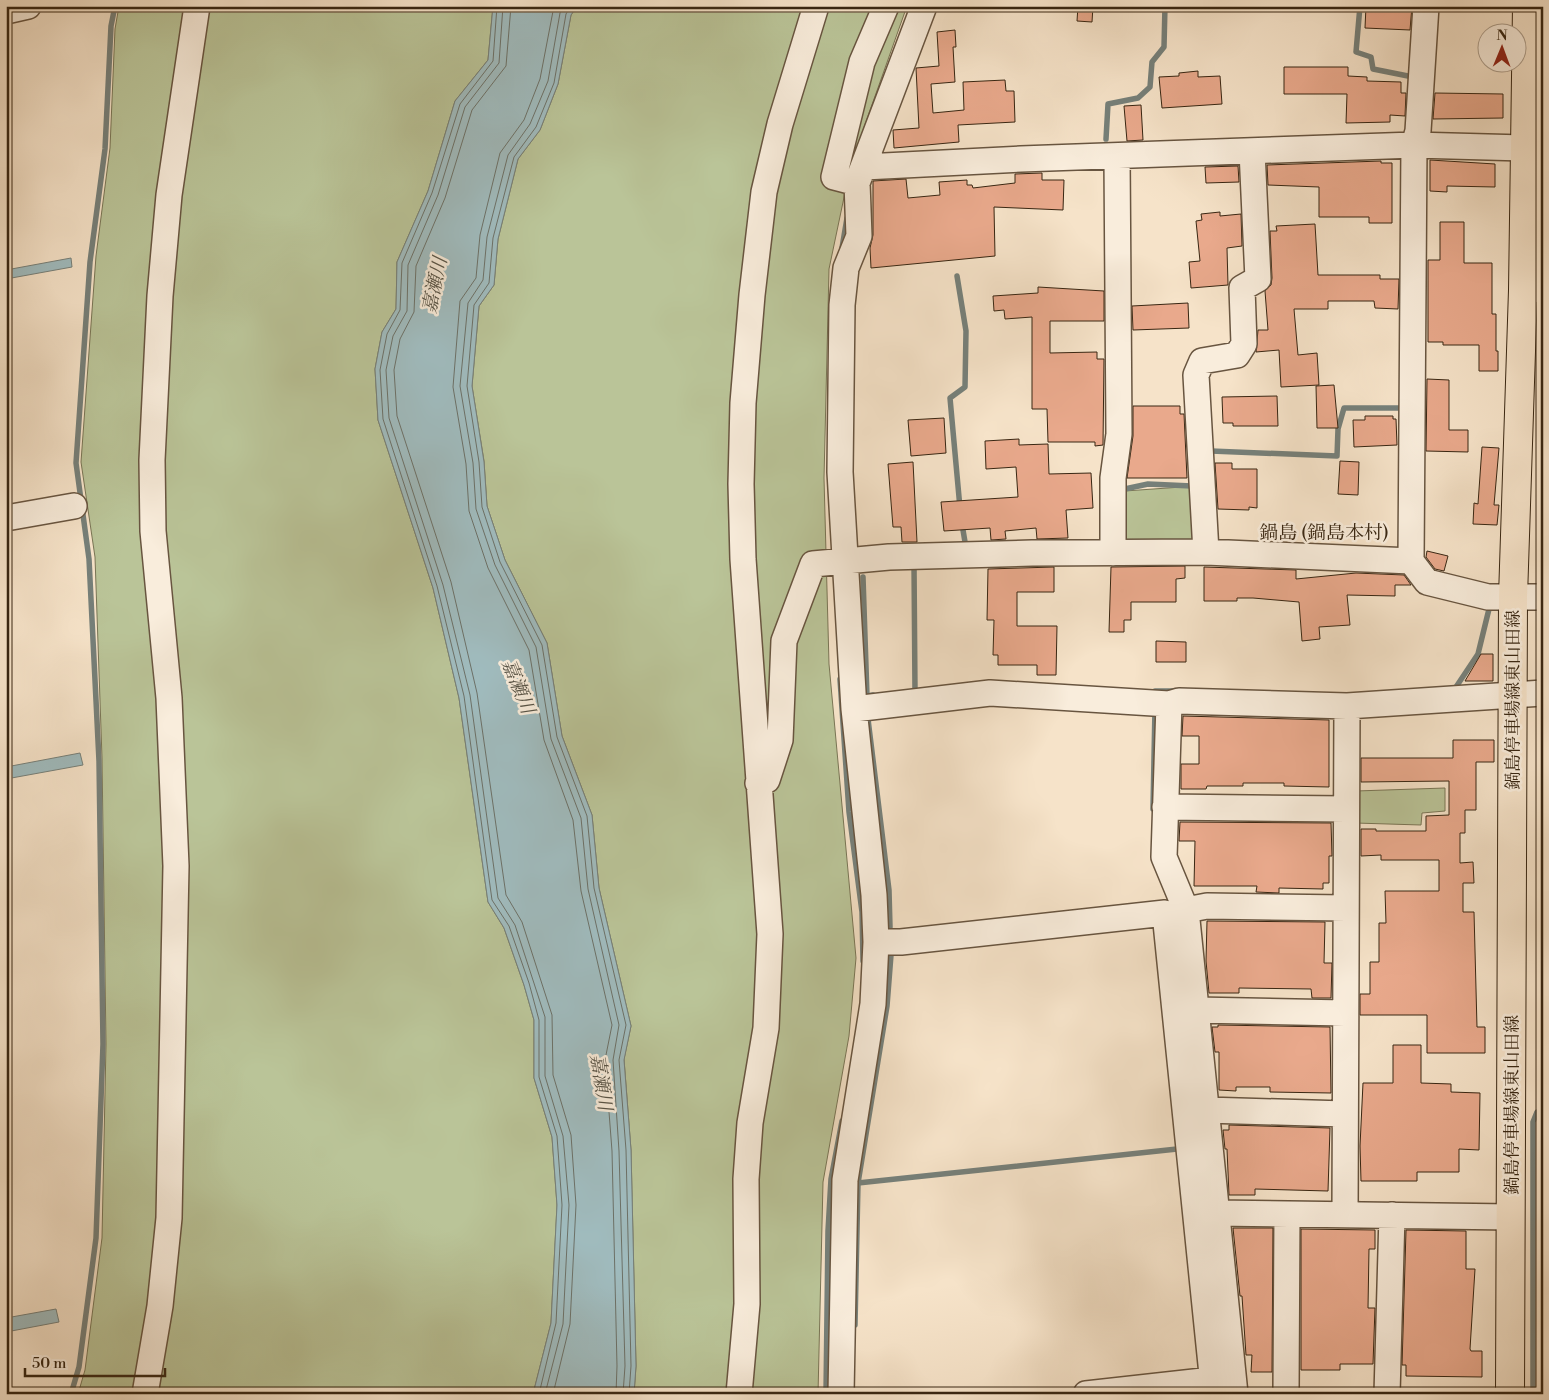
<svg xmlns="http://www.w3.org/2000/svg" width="1549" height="1400" viewBox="0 0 1549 1400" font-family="'Libre Bodoni','Noto Serif JP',serif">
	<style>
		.green { fill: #bac498; stroke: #797555 }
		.water { fill: #a0bcbf; stroke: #76807a }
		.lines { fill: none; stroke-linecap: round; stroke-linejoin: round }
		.shore { stroke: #6c7168; stroke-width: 1 }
		.stream { stroke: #76807a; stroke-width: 5.5 }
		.building { fill: #e9a98c; stroke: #382612 }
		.minor-casing { stroke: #685540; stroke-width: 28 }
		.major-casing { stroke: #382612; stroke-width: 30 }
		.minor { stroke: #f9eddc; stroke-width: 25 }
		.major { stroke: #f6e3c9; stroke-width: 28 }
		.labels { text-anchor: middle; stroke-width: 5; stroke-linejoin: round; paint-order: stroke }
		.street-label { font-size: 18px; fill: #382612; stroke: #f9eddc }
		.water-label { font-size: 19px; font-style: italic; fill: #575346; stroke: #f9eddc }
		.neighbourhood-label { font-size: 19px; fill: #382612; stroke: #f9eddc }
	</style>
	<rect width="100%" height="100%" fill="#f6e3c9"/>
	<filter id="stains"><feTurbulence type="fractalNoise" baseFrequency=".004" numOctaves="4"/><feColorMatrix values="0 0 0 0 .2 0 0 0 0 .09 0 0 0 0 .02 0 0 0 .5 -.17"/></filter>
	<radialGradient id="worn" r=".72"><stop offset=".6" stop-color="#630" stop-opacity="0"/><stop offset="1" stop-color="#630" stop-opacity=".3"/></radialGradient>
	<!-- green -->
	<path class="green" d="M119 6H493L488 60 455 101 428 191 397 262 396 309 382 332 375 369 378 420 433 588 459 698 488 902 504 928 524 985 534 1020V1078L552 1137 557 1205 551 1323 533 1394H78L85 1370 102 1238 106 1044 102 758 95 557 81 462 96 256 110 148 115 29Z
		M577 6H907L851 164 829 269 824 478 829 664 856 958 849 1036 823 1182 818 1394H634L636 1366 631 1150 624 1059 631 1026 599 888 592 815 562 736 547 643 505 560 487 506 484 461 472 386 479 306 494 285 498 239 518 159 540 130 558 84 571 15Z
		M1196 486 1199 548H1122L1125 491Z
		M1445 788V811L1422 813 1421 825 1355 823 1356 791Z"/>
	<!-- water -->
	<path class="water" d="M493 6H577L571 15 558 84 540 130 518 159 498 239 494 285 479 306 472 386 484 462 487 506 505 560 547 643 562 736 592 815 599 888 631 1026 624 1060 631 1150 636 1366 634 1394H533L551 1323 557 1205 552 1137 534 1078V1020L524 985 504 928 488 902 459 698 433 588 378 420 375 369 382 332 396 309 397 262 428 191 455 101 488 60Z
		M71 258 72 267 6 279V270Z
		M80 753 83 765 6 779V767Z
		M56 1309 59 1322 6 1332V1318Z"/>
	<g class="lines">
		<!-- shore -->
		<path class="shore" d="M497 6 493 61 460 104 432 193 402 263 400 310 387 334 380 370 383 419 437 586 464 696 492 900 509 926 529 983 539 1020V1077L557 1136 562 1205 556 1323 539 1394
			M503 6 499 63 465 107 438 195 408 265 407 311 393 336 386 370 389 418 443 585 470 695 498 898 515 925 545 1017V1076L563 1136 569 1205 563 1324 545 1394
			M511 6 506 66 472 110 445 198 416 266 414 312 400 339 394 370 397 416 451 582 477 693 506 895 522 922 552 1015 553 1075 571 1135 576 1205 570 1324 553 1394
			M554 6 540 79 524 120 500 153 480 235 476 278 460 301 453 387 466 464 469 511 488 568 529 650 544 740 573 820 581 891 612 1025 605 1060 612 1151 617 1366 616 1394
			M563 6 560 13 548 81 530 124 508 155 487 237 483 280 468 303 460 386 473 463 476 509 495 565 536 647 551 739 581 818 588 889 619 1025 613 1060 619 1151 625 1366 623 1394
			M571 6 566 14 554 83 536 127 514 157 493 238 489 283 474 305 467 386 479 462 482 507 500 562 542 645 557 737 587 816 594 888 626 1025 619 1060 626 1150 631 1366 629 1394"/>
		<!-- stream -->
		<path class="stream" d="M1360 6 1356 52 1371 57 1373 69 1413 77V80
			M1106 139 1108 104 1138 98 1150 87 1152 62 1164 47 1165 6
			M842 248 847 218
			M957 276 966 331 965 387 950 398 960 508
			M1211 451 1337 456 1338 429 1344 408H1404
			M1120 490 1148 484 1192 486V480
			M962 524 966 548
			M863 577 867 696 873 695
			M840 679 849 812 862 912 863 961
			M1454 690 1478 654 1489 609
			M910 692H915L914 563
			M1155 696V691H1178
			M868 719 889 890 890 927
			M1153 809 1155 708
			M858 1183 1177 1149
			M855 1325 858 1183 887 1006 891 955
			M71 1394 79 1367 96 1238 103 1044 99 761 89 559 76 463 90 262 105 149 111 26 115 6
			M826 1394 828 1231 831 1179 842 1121
			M1533 1394V1122L1537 1112H1543"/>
	</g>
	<!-- building -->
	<path class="building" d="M1078 6H1093L1092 22 1077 21Z
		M1366 6H1412L1410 30 1365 28Z
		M955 30 956 47H953L955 82 931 84 933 113 964 110 963 82 1005 80 1006 91H1014L1015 122 958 125 959 142 894 148 893 130 919 128 916 68 939 66 937 32Z
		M1284 67H1348V76L1367 77V81L1401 82V93H1406L1405 116 1390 115V122L1346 123 1347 94H1284Z
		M1198 71V77L1220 76 1222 104 1162 108 1159 77 1179 76V73Z
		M1435 93 1503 94V118L1433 119Z
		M1141 105 1143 140 1127 141 1124 106Z
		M1430 160 1495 164V187L1447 186V192L1430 191Z
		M1381 161V163H1392V223H1369V217H1319V187L1268 185 1267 165Z
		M1238 166 1239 182 1206 183 1205 167Z
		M1042 173V180H1064L1063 210 994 207 995 256 871 268 870 248 873 235V181L906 179 908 198 940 195 939 182 967 180V185H972L973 188 1015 183V174Z
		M1220 212V216L1241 214 1242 246 1227 248 1228 285 1191 288 1189 262 1200 261 1196 221 1202 220 1201 214Z
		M1440 222H1464V263H1492V314H1496V351H1498V371H1479V345H1443V342H1428V260H1440Z
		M1315 224 1318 275H1380V279H1399L1398 309 1375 308 1374 301H1328V309H1294L1298 355 1317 353 1319 385 1281 387 1279 350 1256 352 1258 330H1268L1265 291 1271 285 1272 278 1270 231H1277L1276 226Z
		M1038 287 1104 291V321H1050V353L1097 352V359H1104L1103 445 1095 446V442H1048L1047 409H1032V317L1005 319 1004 310 994 311 993 296 1038 293Z
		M1188 303 1189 328 1133 330 1132 306Z
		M1427 379 1449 380V430H1468V452L1426 451Z
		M1334 385 1338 428H1317L1316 386Z
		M1277 396 1278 426H1233V423H1223L1222 397Z
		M1133 406H1180V414H1184L1187 478H1127L1133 436Z
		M1365 416H1393V419H1396L1397 445 1354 447 1353 420H1365Z
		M944 418 946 453 911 456 908 420Z
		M1019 439V445L1048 444 1049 474 1091 473 1093 508 1066 510 1068 538 1037 539 1036 528 1005 531 1006 539 991 540 990 528 944 531 941 502 1018 497 1016 467 986 469 985 441Z
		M1482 447 1499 448 1494 505H1499L1497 525 1473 524 1474 503 1478 504Z
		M1340 461 1359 462 1358 495 1338 494Z
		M913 462 917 542H902L901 527H893L888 464Z
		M1215 463H1232V469H1257V508L1249 507V510L1218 509Z
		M1427 551 1448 556 1444 571 1435 569 1426 557Z
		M1185 566V578L1176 579V602H1131V620H1124V632H1109L1111 567Z
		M1054 567V592H1017V626H1057L1056 675H1037V665H998V655H993L994 620H987L988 569Z
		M1204 567 1296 570V579L1356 573 1404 575 1411 585H1395V596L1347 595 1350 625 1319 627 1320 639 1302 641 1299 602 1253 598H1237V601H1204Z
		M1156 641 1186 642V662H1156Z
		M1481 654H1493V681H1465Z
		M1183 716 1329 720V787L1284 786V783H1243V786H1207L1206 789H1181V764H1199V736H1182Z
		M1453 740H1494V762H1476V810H1465V833H1460V863L1473 862 1474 883H1463V912H1474L1477 1027H1485V1053H1427V1015H1360V994H1370V962H1379V923H1386L1385 891H1439V860H1381V855L1361 856V829H1376V831H1426V816L1449 815V781L1361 782V758H1453Z
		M1180 822 1331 823 1332 856H1329V883H1323V889L1279 888V893L1256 892 1257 886H1194L1195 841H1179Z
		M1207 921 1325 922 1324 963H1332L1331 998H1312L1311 989 1239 988V993H1209L1206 961Z
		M1218 1025 1330 1027 1331 1093 1270 1092V1087H1236V1091L1219 1090V1052H1215L1212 1027H1218Z
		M1393 1045H1421V1083L1451 1084V1092L1480 1093 1479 1150 1459 1149V1172H1417V1181H1361L1360 1146 1363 1083H1393Z
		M1229 1125 1330 1128 1328 1191 1255 1189V1195H1229L1227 1149H1225L1223 1130H1229Z
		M1233 1228H1273L1272 1372H1251L1252 1355H1246L1242 1296H1240Z
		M1301 1229 1375 1230V1249H1369L1368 1308H1375L1373 1364H1340V1370H1301Z
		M1406 1230 1466 1231V1269H1475L1470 1349 1471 1351H1482V1377L1406 1376V1365H1402Z"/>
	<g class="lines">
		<!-- minor casing -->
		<g class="minor-casing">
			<path id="minor" d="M6 11 28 6
				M864 167 1021 159 1414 145 1524 148
				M857 183 834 177 862 62 886 6
				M1523 290 1543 289
				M6 518 74 506
				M1206 552 1196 375 1202 361 1237 355 1244 344 1242 288 1258 279 1252 151
				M1113 553V478L1119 434 1117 157
				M1411 561 1414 145 1418 131 1426 6
				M854 709 990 693 1169 704
				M758 783 767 780 780 740 784 641 813 564 889 557 1032 553 1206 552 1411 561 1427 582 1488 597H1543
				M1165 807 1346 809
				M1186 910 1207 906 1346 908
				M876 942H901L1165 913 1214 1394
				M1196 1010 1345 1013
				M1206 1110 1345 1114
				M1215 1213 1511 1217
				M1345 1214 1347 706
				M145 1394 160 1306 169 1218 176 866 169 698 153 531 152 460 160 296 169 195 197 6
				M739 1394 747 1304 746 1179 750 1123 766 1028 770 934 743 559 741 484 743 403 752 295 764 192 780 124 816 6
				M841 1394 845 1180 873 1004 876 942 874 895 854 709 840 472 842 305 846 268 859 236 857 183 924 6
				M1086 1394 1212 1380
				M1235 1394 1186 910 1164 857 1169 704 1179 701 1347 706 1543 693
				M1286 1394 1287 1214
				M1387 1394 1392 1215"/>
		</g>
		<!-- major casing -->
		<g class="major-casing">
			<path id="major" d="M1510 1394 1513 597 1523 290 1527 6"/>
		</g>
		<!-- minor -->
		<use href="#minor" class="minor"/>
		<!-- major -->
		<use href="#major" class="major"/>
	</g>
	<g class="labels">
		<!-- street labels -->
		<g class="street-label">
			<text transform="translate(1513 700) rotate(-90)" y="6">鍋島停車場線東山田線</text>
			<text transform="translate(1512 1105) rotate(-90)" y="6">鍋島停車場線東山田線</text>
		</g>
		<!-- water labels -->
		<g class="water-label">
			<text transform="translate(434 285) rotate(-78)" y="7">嘉瀬川</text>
			<text transform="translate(519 686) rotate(68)" y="7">嘉瀬川</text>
			<text transform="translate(602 1082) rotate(81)" y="7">嘉瀬川</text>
		</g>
		<!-- neighbourhood labels -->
		<g class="neighbourhood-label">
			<text x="1324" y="539">鍋島 (鍋島本村)</text>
		</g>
	</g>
	<!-- margin -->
	<rect width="1549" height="1400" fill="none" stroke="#f6e3c9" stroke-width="25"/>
	<rect x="8" y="8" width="1534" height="1385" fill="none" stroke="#382612" stroke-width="2.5"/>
	<rect x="12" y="12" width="1524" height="1375" fill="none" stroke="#382612"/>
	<!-- north arrow -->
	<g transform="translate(1502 48) rotate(1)"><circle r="24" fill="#f9eddc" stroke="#ac9d8b"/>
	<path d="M0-4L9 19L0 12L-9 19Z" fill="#8f2418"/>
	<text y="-8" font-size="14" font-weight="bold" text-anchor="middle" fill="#382612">N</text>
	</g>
	<!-- scale -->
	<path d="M25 1368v8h140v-8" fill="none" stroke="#382612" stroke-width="2.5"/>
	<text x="32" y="1368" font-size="15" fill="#382612" stroke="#f9eddc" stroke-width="4" paint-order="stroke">50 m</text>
	<rect width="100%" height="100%" filter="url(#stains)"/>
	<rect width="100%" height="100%" fill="url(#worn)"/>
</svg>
